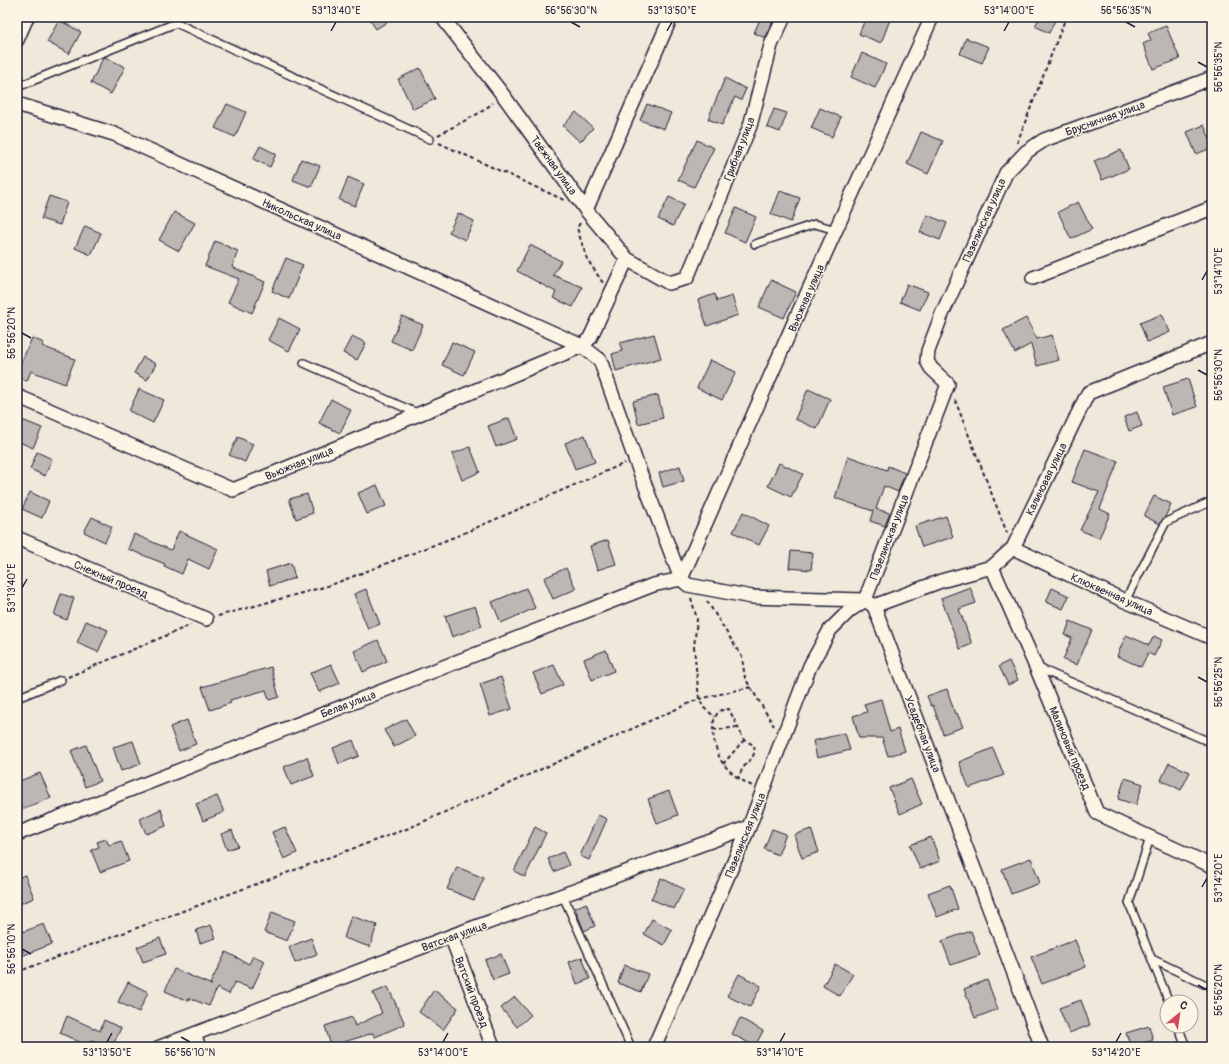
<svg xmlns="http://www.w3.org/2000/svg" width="1229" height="1064" viewBox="0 0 1229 1064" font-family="Pangolin,sans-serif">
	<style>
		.building { fill: #bcb7b3; stroke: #22223b }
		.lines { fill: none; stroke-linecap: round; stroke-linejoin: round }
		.service-casing { stroke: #22223b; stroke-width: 10 }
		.minor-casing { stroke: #22223b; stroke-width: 16 }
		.path { stroke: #22223b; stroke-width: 2; stroke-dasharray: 4 3; stroke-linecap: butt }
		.service { stroke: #fcf5e5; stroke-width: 7 }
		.minor { stroke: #fcf5e5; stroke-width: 13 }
		.ticks { fill: none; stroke: #22223b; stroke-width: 1.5 }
		.labels { text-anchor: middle; stroke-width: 3; stroke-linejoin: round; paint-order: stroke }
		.street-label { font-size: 11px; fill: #22223b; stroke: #fcf5e5 }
		.neatline { fill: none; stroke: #22223b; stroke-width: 1.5 }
		.ticks-label { font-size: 10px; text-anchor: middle; fill: #22223b }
	</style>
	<rect width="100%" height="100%" fill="#efe8db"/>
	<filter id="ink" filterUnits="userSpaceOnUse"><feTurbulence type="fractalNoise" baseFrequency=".025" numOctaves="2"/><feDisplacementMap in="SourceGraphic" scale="8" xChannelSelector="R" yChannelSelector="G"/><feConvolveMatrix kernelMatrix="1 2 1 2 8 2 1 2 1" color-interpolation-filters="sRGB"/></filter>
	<g filter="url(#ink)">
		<!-- building -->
		<path class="building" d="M368 17H395L376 29Z
			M761 17H775L765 38 754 33Z
			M866 17H891L881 43 859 34Z
			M1040 17H1049L1055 20 1049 33 1035 26Z
			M59 20 81 32 69 54 47 42Z
			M1166 26 1180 59 1153 69 1143 44 1151 40 1148 33Z
			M966 38 989 47 982 63 960 54Z
			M862 53 886 64 875 88 851 77Z
			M105 57 125 67 111 94 91 83 103 58Z
			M420 68 435 99 413 109 398 79Z
			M725 78 746 89 741 100 735 97 722 125 708 119Z
			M227 104 246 112 235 137 215 128Z
			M647 104 671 113 664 129 640 120Z
			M820 108 841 117 832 137 811 128Z
			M774 109 787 113 780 132 767 127Z
			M576 112 593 128 580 142 563 126Z
			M1204 125 1212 144V148L1196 154 1187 132Z
			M921 132 943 141 928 174 907 164Z
			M697 140 714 148 694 187 678 180Z
			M260 146 276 154 270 167 253 159Z
			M1121 150 1129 169 1102 180 1094 161Z
			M301 159 320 166 311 187 293 180Z
			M348 177 364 184 355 206 339 200Z
			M780 191 800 198 791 222 771 214Z
			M49 196 67 202 60 225 41 219Z
			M669 197 684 204 673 226 658 219Z
			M1078 202 1092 229 1071 239 1058 212Z
			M736 208 756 217 745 242 725 233Z
			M174 212 195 223 179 251 159 240Z
			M458 213 474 221 465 240 449 232Z
			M927 215 947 223 940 240 920 232Z
			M85 226 101 233 91 255 75 248Z
			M215 241 238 251 232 267 265 282 252 313 228 302 239 279 205 266Z
			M530 245 561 261 553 275 582 287 573 307 553 298 556 292 517 271Z
			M286 258 303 265 289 299 272 291Z
			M771 280 796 292 784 318 759 307Z
			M907 284 928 292 920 310 900 302Z
			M715 294 717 301 732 296 738 315 707 326 698 300Z
			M1162 314 1170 332 1147 342 1140 323Z
			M402 316 423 325 412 350 391 341Z
			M279 318 300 329 289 351 268 340Z
			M1026 318 1037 339 1052 335 1059 360 1037 366 1031 344 1015 353 1003 330Z
			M654 334 661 358 616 371 612 354 622 351 620 343Z
			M352 336 366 343 357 360 343 353Z
			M32 338 44 343 42 346 75 359 65 384 31 371 27 381 17 377V372Z
			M452 342 475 352 464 375 442 365Z
			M143 357 156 364 147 380 134 373Z
			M710 360 736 372 722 400 697 388Z
			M1188 379 1197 407 1172 415 1163 387Z
			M139 389 164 400 153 423 129 411Z
			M808 389 830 399 817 429 795 419Z
			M658 395 663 418 638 424 633 401Z
			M331 399 351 410 340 433 319 423Z
			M1137 412 1142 426 1129 431 1124 417Z
			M509 418 517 439 496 447 488 426Z
			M22 420 42 428 33 448 17 441V431Z
			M585 435 595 462 575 469 565 443Z
			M238 437 253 444 245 462 229 455Z
			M470 447 480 472 462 480 452 454Z
			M1085 449 1118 461 1100 509 1110 514 1099 538 1080 530 1099 492 1072 482Z
			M37 452 52 459 45 476 30 469Z
			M848 456 887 470 888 466 905 473 898 492 884 486 876 509 890 513 885 526 870 521 873 511 835 498Z
			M779 463 803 474 791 497 768 486Z
			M680 466 684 481 663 487 659 473Z
			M377 485 386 506 367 514 358 493Z
			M30 492 49 501 42 518 22 509Z
			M307 494 313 513 296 519 289 499Z
			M1154 496 1171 504 1165 517 1160 524 1144 516Z
			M743 512 769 526 759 545 733 532Z
			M946 516 953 537 922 547 915 526Z
			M92 517 112 527 105 542 84 532Z
			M179 531 218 549 209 569 188 559 182 574 164 566 165 564 128 549 134 534 171 550Z
			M608 540 616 564 597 570 590 546Z
			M791 551 813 553 811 570 789 568Z
			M291 563 295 578 270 586 266 571Z
			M566 568 576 589 553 599 544 578Z
			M970 587 976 603 959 609 972 644 960 649 941 598Z
			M526 588 535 608 501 623 492 602Z
			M1052 588 1069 596 1063 609 1046 602Z
			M366 589 380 624 368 629 354 594Z
			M61 594 74 598 67 620 54 615Z
			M475 606 482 626 452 637 445 616Z
			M86 621 108 630 98 652 77 643Z
			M1070 621 1092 630 1077 665 1063 660 1072 638 1065 635Z
			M1126 635 1149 645 1154 636 1162 640 1154 656 1148 653 1141 667 1117 656Z
			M378 640 387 661 363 672 354 651Z
			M606 650 614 671 592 680 584 659Z
			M1009 661 1018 680 1008 685 999 666Z
			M331 664 340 683 319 692 310 673Z
			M554 665 563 685 542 694 533 673Z
			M271 667 279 697 269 700 266 690 230 700 231 703 210 710 202 687Z
			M501 677 512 709 490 716 480 684Z
			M947 689 955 714 957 713 963 727 943 734 933 705 931 706 927 696Z
			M881 699 890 732 898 729 905 751 888 756 882 738H859L853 716 867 712 864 704Z
			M406 719 415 736 394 747 384 730Z
			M187 720 196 744 179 751 170 727Z
			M845 733 850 750 817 758 813 741Z
			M353 740 359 756 339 764 333 748Z
			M133 741 141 764 121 771 113 747Z
			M86 745 100 781 85 787 71 751Z
			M993 748 1004 775 969 788 959 762Z
			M307 757 314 776 291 785 284 767Z
			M1169 763 1190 772 1181 790 1161 780Z
			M40 773 51 798 22 809 17 797V782Z
			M1125 778 1143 784 1136 805 1118 799Z
			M911 779 922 804 900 814 889 788Z
			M669 791 678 815 657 823 648 799Z
			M217 796 224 812 203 821 196 804Z
			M161 809 166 826 146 834 140 819Z
			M598 815 607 819 589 860 580 856Z
			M285 827 297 853 284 859 272 832Z
			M535 827 546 833 525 877 514 871Z
			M772 829 786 834 778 855 764 849Z
			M811 829 819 852 802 858 794 835Z
			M232 830 238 846 227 850 221 834Z
			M931 837 940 861 920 869 910 845Z
			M106 839 109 845 121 841 129 861 100 872 91 850 99 847 97 842Z
			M563 852 569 865 554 872 548 859Z
			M1031 858 1040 883 1011 894 1002 869Z
			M457 867 484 878 474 900 447 889Z
			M25 875 34 898 17 905V878Z
			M661 878 684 889 674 909 651 899Z
			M950 885 958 909 937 917 928 893Z
			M586 903 595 926 584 931 575 908Z
			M272 912 295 921 287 941 264 932Z
			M351 916 377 925 370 947 344 938Z
			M652 919 672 930 664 945 644 934Z
			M44 924 52 944 24 955 17 934Z
			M211 925 216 938 200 943 196 930Z
			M971 931 980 955 951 965 942 941Z
			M160 938 166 954 143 962 137 947Z
			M311 938 317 954 295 963 289 947Z
			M1075 940 1086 967 1042 984 1031 957Z
			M226 952 249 964 253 956 265 961 252 989 235 982 229 994 217 988 209 1006 189 998 188 1001 165 991 174 969 212 985 210 984Z
			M501 954 509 974 493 980 485 960Z
			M582 957 590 979 577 984 569 962Z
			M835 964 853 974 840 996 823 986Z
			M624 965 648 974 641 992 618 983Z
			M739 974 761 986 750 1007 727 996Z
			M987 980 998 1009 975 1018 964 989Z
			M128 982 148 992 139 1012 118 1002Z
			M388 987 405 1024 375 1037 373 1033 331 1046 325 1026 352 1017 355 1026 382 1013 373 993Z
			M434 990 458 1008 443 1030 419 1012Z
			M515 997 531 1015 517 1027 501 1008Z
			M1081 1000 1090 1025 1069 1033 1059 1008Z
			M67 1016 100 1031 104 1020 121 1028 112 1047H106L91 1040 88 1046 60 1033Z
			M740 1018 763 1031 755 1046 732 1034Z
			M1149 1026 1153 1040 1131 1047 1126 1033Z"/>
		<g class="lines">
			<!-- service casing -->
			<g class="service-casing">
				<path id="service" d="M17 87 176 23 430 139
					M755 244 815 224 836 230
					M304 363 419 414
					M1125 601 1166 522 1212 501
					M1036 667 1212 743
					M17 698 61 680
					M1150 838 1129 903 1169 1002
					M563 896 631 1047
					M1152 959 1204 984
					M1178 1026 1186 1047"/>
			</g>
			<!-- minor casing -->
			<g class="minor-casing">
				<path id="minor" d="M442 17 503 95 586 210 627 259 669 283 687 278 750 126 771 45 784 17
					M17 40 27 17
					M17 104 114 134 582 346 600 360 635 459 681 579 688 585 752 597 865 600 874 606 1042 1047
					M586 210 671 17
					M1033 278 1212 208
					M17 396 233 490 419 414 582 346 590 338 627 259
					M17 538 206 619
					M1013 548 1125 601 1212 638
					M992 567 1036 667 1097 813 1212 866
					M681 579 796 318 932 17
					M874 606 941 581 992 567 1013 548 1088 393 1212 343
					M17 834 653 585 681 579
					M451 936 493 1047
					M194 1034 199 1047
					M160 1047 451 936 749 827
					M654 1047 749 827 810 666 830 630 850 610 865 600 948 384 931 368 927 361 928 351 942 314 1006 173 1026 152 1044 140 1212 78"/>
			</g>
			<!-- path -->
			<path class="path" d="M438 135 481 112 493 103
				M439 143 564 200
				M1017 143 1066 17
				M580 223 577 228 587 259 603 283
				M955 400 1007 533
				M691 598 697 619 694 647 699 699 704 708 715 717
				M707 601 742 657 745 678 774 726
				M218 616 331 585 457 536 625 463
				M68 677 191 625
				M713 729 718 730 737 727
				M723 764 744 740
				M738 778C732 773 726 768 722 762 715 751 707 720 720 711 722 710 726 709 729 709L744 740 754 745C756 758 750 759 743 768 741 771 740 775 738 778L752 786
				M17 972 409 828 699 699 751 687"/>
			<!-- service -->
			<use href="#service" class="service"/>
			<!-- minor -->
			<use href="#minor" class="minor"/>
		</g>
	</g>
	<!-- ticks -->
	<path class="ticks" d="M571 22 580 27M1126 22 1135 27M331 31 336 22M667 31 672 22M1004 31 1009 22M1198 62 1207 67M1202 280 1207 271M22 333 31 338M1198 370 1207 375M22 588 27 579M1198 677 1207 682M1202 887 1207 878M22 949 31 954M1198 985 1207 990M181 1037 190 1042M107 1042 112 1033M443 1042 448 1033M780 1042 785 1033M1116 1042 1121 1033"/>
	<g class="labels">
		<!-- street labels -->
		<g class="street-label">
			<text transform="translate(1105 118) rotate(-20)" y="4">Брусничная улица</text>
			<text transform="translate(739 149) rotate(-69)" y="4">Грибная улица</text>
			<text transform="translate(554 165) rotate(54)" y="4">Таёжная улица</text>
			<text transform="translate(302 219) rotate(24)" y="4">Никольская улица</text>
			<text transform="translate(984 220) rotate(-66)" y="4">Пазелинская улица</text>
			<text transform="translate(806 298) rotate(-66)" y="4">Вьюжная улица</text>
			<text transform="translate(299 463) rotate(-22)" y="4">Вьюжная улица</text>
			<text transform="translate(1046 479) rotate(-64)" y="4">Калиновая улица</text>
			<text transform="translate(889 537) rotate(-69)" y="4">Пазелинская улица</text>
			<text transform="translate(111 579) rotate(23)" y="4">Снежный проезд</text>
			<text transform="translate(1112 594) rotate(24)" y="4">Клюквенная улица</text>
			<text transform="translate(348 704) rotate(-21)" y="4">Белая улица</text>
			<text transform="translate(923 734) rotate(69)" y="4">Усадебная улица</text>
			<text transform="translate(1070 748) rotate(67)" y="4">Малиновый проезд</text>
			<text transform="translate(745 835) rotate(-68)" y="4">Пазелинская улица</text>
			<text transform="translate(454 936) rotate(-20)" y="4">Вятская улица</text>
			<text transform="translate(472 992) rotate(69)" y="4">Вятский проезд</text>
		</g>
	</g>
	<!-- margin -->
	<rect width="1229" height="1064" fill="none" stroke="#fcf5e5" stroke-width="44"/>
	<!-- north arrow -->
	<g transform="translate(1179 1014) rotate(29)"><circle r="19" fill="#fcf5e5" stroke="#a5a1a1"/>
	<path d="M0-3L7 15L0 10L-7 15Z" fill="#d1495b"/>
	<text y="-6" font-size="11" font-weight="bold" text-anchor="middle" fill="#22223b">С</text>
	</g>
	<rect x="22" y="22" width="1185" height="1020" class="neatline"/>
	<g class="ticks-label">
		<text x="336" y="14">53°13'40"E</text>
		<text x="571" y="14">56°56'30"N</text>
		<text x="672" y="14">53°13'50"E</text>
		<text x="1009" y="14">53°14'00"E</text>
		<text x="1126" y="14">56°56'35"N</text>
		<text transform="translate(1218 67) rotate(-90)" y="4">56°56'35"N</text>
		<text transform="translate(1218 271) rotate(-90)" y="4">53°14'10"E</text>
		<text transform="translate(11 333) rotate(-90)" y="4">56°56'20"N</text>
		<text transform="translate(1218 375) rotate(-90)" y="4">56°56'30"N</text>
		<text transform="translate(11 588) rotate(-90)" y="4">53°13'40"E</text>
		<text transform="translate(1218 682) rotate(-90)" y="4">56°56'25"N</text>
		<text transform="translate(1218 878) rotate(-90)" y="4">53°14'20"E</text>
		<text transform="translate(11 949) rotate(-90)" y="4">56°56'10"N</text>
		<text transform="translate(1218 990) rotate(-90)" y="4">56°56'20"N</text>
		<text x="107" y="1056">53°13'50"E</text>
		<text x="190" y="1056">56°56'10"N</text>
		<text x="443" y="1056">53°14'00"E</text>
		<text x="780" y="1056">53°14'10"E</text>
		<text x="1116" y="1056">53°14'20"E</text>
	</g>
</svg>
